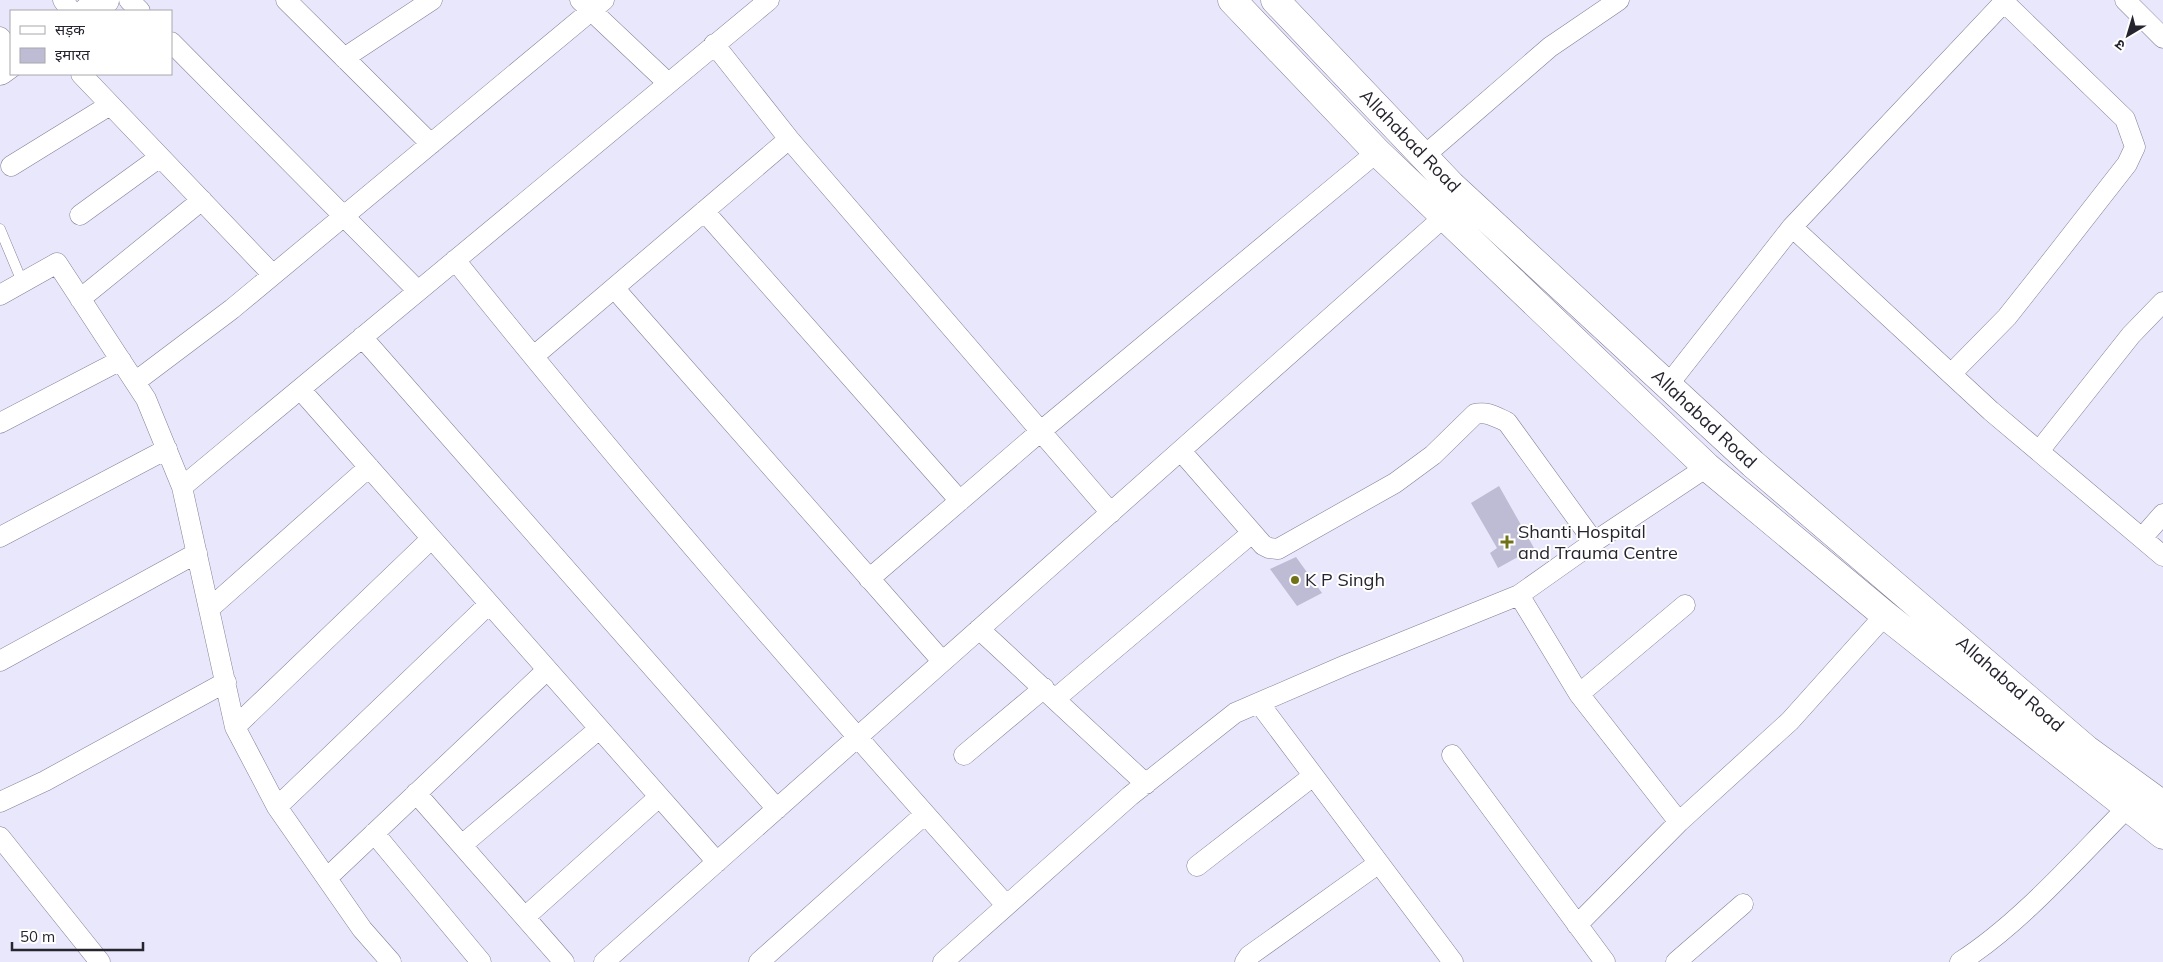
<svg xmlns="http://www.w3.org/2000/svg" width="2163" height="962" viewBox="0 0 2163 962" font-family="Mulish,'Noto Sans Devanagari',sans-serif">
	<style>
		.building { fill: #bebcd5 }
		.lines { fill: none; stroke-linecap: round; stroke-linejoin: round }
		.lane-casing { stroke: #817f96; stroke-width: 11 }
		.street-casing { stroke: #817f96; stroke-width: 21 }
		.secondary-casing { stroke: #817f96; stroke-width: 29 }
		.primary-casing { stroke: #817f96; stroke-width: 29 }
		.lane { stroke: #fff; stroke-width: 10 }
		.street { stroke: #fff; stroke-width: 20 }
		.secondary { stroke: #fff; stroke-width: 28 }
		.primary { stroke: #fff; stroke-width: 28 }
		.poi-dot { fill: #717218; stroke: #fff; stroke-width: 2 }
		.labels { text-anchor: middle; stroke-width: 4; stroke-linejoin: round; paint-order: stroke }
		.street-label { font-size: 18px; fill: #26252f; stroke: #fff }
		.poi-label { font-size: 18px; fill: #26252f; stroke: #fff; text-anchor: start }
	</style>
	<rect width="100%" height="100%" fill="#e9e7fb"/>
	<!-- building -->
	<path class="building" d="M1499 486 1534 548 1498 568 1490 553 1497 548 1471 503Z
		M1296 557 1322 593 1297 606 1270 569Z"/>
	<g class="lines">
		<!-- lane casing -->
		<g class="lane-casing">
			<path id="lane" d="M0 229 23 284"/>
		</g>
		<!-- street casing -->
		<g class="street-casing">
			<path id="street" d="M63 0 71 11
				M129 0 140 11
				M286 0 431 144
				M580 0 668 83
				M2125 0 2163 38
				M0 37 11 53
				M171 42 418 291
				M714 44 789 139 1111 513
				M344 58 432 0
				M81 74 273 275
				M1424 156 1550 47 1619 0
				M11 166 110 105
				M704 211 960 501
				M80 215 160 157
				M1792 227 1991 411 2163 556
				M455 260C632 481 818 694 1006 905
				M615 289 942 661
				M0 295 57 263 146 399 182 487 235 727 277 807 362 929 391 962
				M80 299 202 200
				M362 337 777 809
				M534 356 789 139
				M1951 374 2007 317 2056 255 2127 164 2135 147 2125 119 2004 2
				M135 382 232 309 604 0
				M1668 385 1792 227 2006 0
				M300 389 717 862
				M0 423 121 360
				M1181 451 1263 545 1269 548 1278 549 1395 483 1433 455 1475 414C1487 411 1496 417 1507 422L1594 542
				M2039 451 2131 335 2163 302
				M182 487 769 0
				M0 537 167 449
				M2142 538 2163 514
				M869 579 1041 431 1377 152
				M1519 595 1579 694 1679 822
				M209 609 369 467
				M979 629 1146 784
				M0 661 197 553
				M1579 694 1685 605
				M1055 699 1252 533
				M1259 703 1453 962
				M235 727 431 539
				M964 755 1044 688
				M1452 755 1605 962
				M416 793 564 962
				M0 802 45 781 226 682
				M277 807 489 604
				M374 833 481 962
				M0 837 100 962
				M462 845 599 729
				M1197 866 1313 776
				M328 877 547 670
				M525 917 659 797
				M1577 925 1679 822 1790 721 1885 615
				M604 962 1445 216
				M759 962 925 814
				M943 962 1130 796 1235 713 1346 665 1519 595 1594 542 1707 467
				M1245 962 1249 956 1379 863
				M1676 962 1743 904
				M1960 962C2021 923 2076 859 2128 807"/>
		</g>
		<!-- secondary casing -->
		<g class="secondary-casing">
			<path id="secondary" d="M88 11 105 0
				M0 71 11 63"/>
		</g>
		<!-- primary casing -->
		<g class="primary-casing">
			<path id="primary" d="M1232 0 1377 152 1707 467 1885 615 2163 835
				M1275 0 1451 185 1753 464 2086 749 2163 805"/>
		</g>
		<!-- lane -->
		<use href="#lane" class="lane"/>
		<!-- street -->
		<use href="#street" class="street"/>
		<!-- secondary -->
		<use href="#secondary" class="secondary"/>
		<!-- primary -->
		<use href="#primary" class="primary"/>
	</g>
	<!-- markers -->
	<g class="poi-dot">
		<path d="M1504.5 534.5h5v5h5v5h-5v5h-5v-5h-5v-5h5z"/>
		<circle cx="1295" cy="580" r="5"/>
	</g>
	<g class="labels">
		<!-- street labels -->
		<g class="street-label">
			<text transform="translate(1410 141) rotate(46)" y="6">Allahabad Road</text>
			<text transform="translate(1704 419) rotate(43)" y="6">Allahabad Road</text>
			<text transform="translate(2010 684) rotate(41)" y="6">Allahabad Road</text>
		</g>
		<!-- poi labels -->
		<g class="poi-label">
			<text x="1518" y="538">Shanti Hospital<tspan x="1518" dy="21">and Trauma Centre</tspan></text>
			<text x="1305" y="586">K P Singh</text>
		</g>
	</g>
	<!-- legend -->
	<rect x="10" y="10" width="162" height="65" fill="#ffffff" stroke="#a8a8ac"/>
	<rect x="20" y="26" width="25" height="8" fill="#ffffff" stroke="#a8a8ac"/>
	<text x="55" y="35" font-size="15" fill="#26252f">सड़क</text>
	<rect x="20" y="48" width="25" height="15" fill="#bebcd5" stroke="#a8a8ac"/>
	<text x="55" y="60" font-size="15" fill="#26252f">इमारत</text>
	<!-- north arrow -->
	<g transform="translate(2128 35) rotate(218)" stroke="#ffffff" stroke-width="4" paint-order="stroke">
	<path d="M0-4L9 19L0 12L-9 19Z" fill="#26252f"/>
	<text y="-8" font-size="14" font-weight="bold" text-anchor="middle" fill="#26252f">उ</text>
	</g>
	<!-- scale -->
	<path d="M12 942v8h131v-8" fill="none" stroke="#26252f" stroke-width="2.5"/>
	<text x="20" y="942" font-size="15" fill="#26252f" stroke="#ffffff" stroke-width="4" paint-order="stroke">50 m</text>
</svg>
